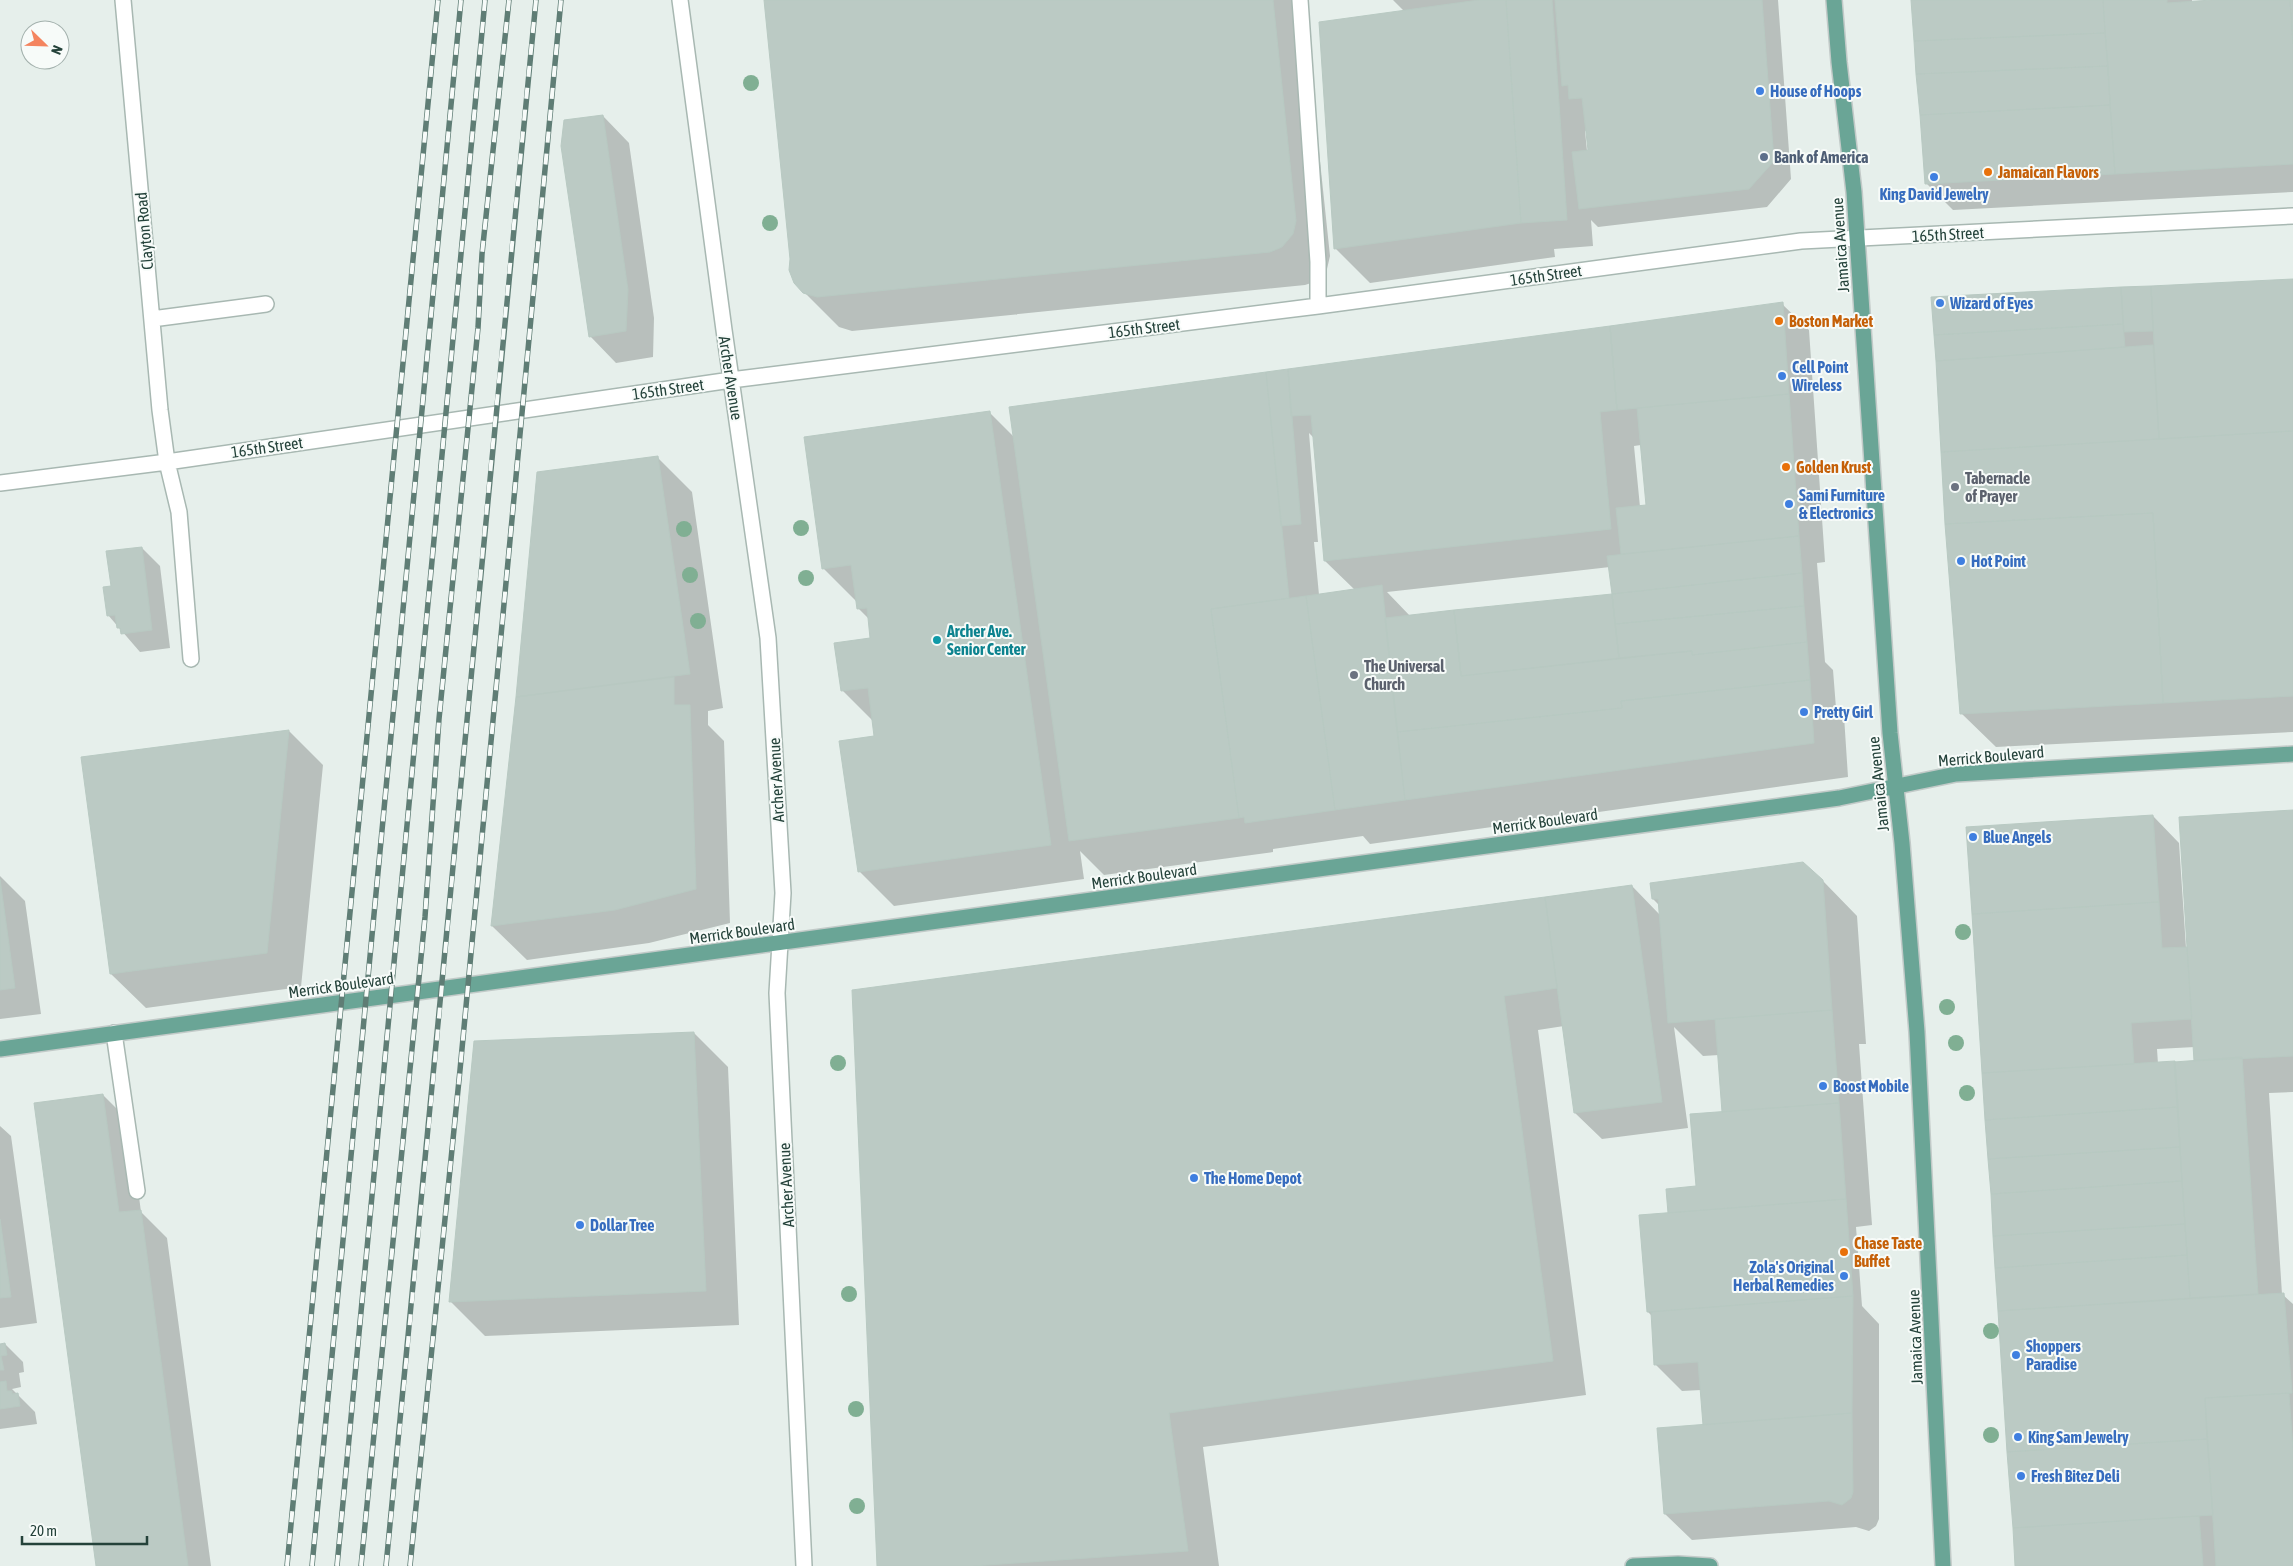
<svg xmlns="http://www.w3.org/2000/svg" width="2293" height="1566" viewBox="0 0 2293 1566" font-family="'Asap Condensed',sans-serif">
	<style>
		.shadow { fill: #0003; fill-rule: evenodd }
		.building { fill: #bbcac4; stroke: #b8c9c2 }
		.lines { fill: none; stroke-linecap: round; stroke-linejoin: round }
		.minor-casing { stroke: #a8b8b2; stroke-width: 18 }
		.major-casing { stroke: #c2cac8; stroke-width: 18 }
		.minor { stroke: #fff; stroke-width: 15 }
		.major { stroke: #6aa596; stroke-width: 15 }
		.rail-casing { stroke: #5f7d75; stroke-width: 5.5 }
		.rail { stroke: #f7fbf9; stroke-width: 4; stroke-dasharray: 11; stroke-linecap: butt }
		.tree { fill: #80af93 }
		.shop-dot { fill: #3f7fe0; stroke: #f7fbf9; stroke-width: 2 }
		.service-dot { fill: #5c6f8a; stroke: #f7fbf9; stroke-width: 2 }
		.food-dot { fill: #e8710a; stroke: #f7fbf9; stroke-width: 2 }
		.worship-dot { fill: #6b7280; stroke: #f7fbf9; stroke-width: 2 }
		.culture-dot { fill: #0f9aa8; stroke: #f7fbf9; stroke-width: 2 }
		.labels { text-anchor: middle; stroke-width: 4; stroke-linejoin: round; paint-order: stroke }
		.shop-label { font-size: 16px; font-weight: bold; fill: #366cbe; stroke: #f7fbf9; text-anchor: start }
		.service-label { font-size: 16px; font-weight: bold; fill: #4e5e75; stroke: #f7fbf9; text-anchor: start }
		.food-label { font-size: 16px; font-weight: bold; fill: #c56008; stroke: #f7fbf9; text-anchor: start }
		.street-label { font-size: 16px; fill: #24423a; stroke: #f7fbf9 }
		.worship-label { font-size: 16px; font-weight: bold; fill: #5b616d; stroke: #f7fbf9; text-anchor: start }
		.culture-label { font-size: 16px; font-weight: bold; fill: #0d838f; stroke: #f7fbf9; text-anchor: start }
	</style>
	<rect width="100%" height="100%" fill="#e6efeb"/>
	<!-- shadow -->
	<path class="shadow" d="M765 0H1303L1330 256 1327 269 1317 281 1305 285 852 331 839 327 795 283Z
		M1393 0H1778L1791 179 1767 207 1598 227 1591 220 1593 246 1554 249 1555 257 1370 283 1335 248 1405 12ZM1587 130 1590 151H1587L1585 131Z
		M1912 0H2192V2L2223 0H2293V192L1953 210 1926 183Z
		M603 116 629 143 654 318 653 357 616 363 590 336Z
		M2293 280V732L1996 747 1961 713 1933 298Z
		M1782 304 1809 330 1825 562 1817 563 1825 662 1833 670 1836 708 1844 716 1848 777 1370 844 1363 836 1273 849V852L1104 875 1080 851 1084 879 894 906 859 871 876 737 874 722 843 691 836 644 872 639 869 619 858 608 857 602 823 568 989 412 1014 437ZM1309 433 1314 438 1325 561 1355 590 1319 595 1314 542H1318ZM1641 445 1647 506 1640 507 1634 446ZM1610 567 1613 595 1411 617 1387 592Z
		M658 458 692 492 723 708 708 711V725L724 741 730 923 649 943 527 960 492 926 517 698 538 473Z
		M142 548 160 566 170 648 140 652 108 615 113 587Z
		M289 731 323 765 301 987 146 1008 111 974Z
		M2293 811V1092L2269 1093 2282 1294 2293 1304V1566H2016L1997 1268 2153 816 2179 843 2186 948 2189 951ZM2195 1047 2196 1062 2158 1064 2157 1049Z
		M0 876 25 901 41 1014 0 1019Z
		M1823 881 1857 916 1866 1044H1859L1872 1225 1856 1227 1862 1306 1879 1324V1519L1876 1526 1869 1531 1856 1527 1692 1540 1665 1514 1704 1426 1701 1390 1682 1391 1656 1365 1652 1316 1648 1312 1671 1214 1698 1188 1724 1113 1719 1055 1703 1056 1674 1027 1688 1128 1602 1139 1575 1113 1564 1026 1538 1030 1586 1395 1203 1447 1219 1566H878L854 991 1632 886 1660 915 1659 905 1653 899Z
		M694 1033 728 1067 739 1325 485 1336 451 1302Z
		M103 1095 129 1121 141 1212 167 1238 211 1566H97Z
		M0 1126 11 1136 37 1323 0 1328Z
		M5 1344 23 1362 24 1372 19 1373 21 1387 12 1389 35 1412 37 1424 0 1429V1345Z"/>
	<!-- building -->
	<path class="building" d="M764 0H1273L1296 221 1293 234 1282 247 1270 252 817 297 803 293 794 283 789 270 790 259Z
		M1479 0H1506L1521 223 1334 249 1319 22Z
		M1506 0H1552L1567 220 1521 223Z
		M1555 0H1762L1774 161 1749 189 1579 209 1572 152 1588 150 1582 98 1569 99 1568 85 1562 86Z
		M1911 0H2103L2105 33 1914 41Z
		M2103 0H2167V3L2212 0H2290L2293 44V164L2115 174Z
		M2290 0H2293V44Z
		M2105 33 2108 66 1916 74 1914 41Z
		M2108 66 2110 105 1920 115 1916 74Z
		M2110 105 2115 174 1925 184 1920 115Z
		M603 115 628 290 626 331 589 337 561 146 564 120Z
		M2293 279V431L2159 439 2151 286Z
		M2151 286 2153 331 2124 332 2121 287Z
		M2121 287 2123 324 1934 335 1931 297Z
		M1783 302 1789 394 1617 410 1610 326Z
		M2123 324 2125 347 1936 361 1934 335Z
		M1610 326 1617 410 1600 412 1611 529 1324 561 1311 415 1291 416 1288 369Z
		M2153 345 2159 439 1941 452 1936 361Z
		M1288 369 1301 524 1281 526 1266 372Z
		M1266 372 1289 598 1211 609 1239 818 1069 841 1009 407Z
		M1789 394 1799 536 1621 554 1616 508 1646 505 1637 408Z
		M990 411 1051 845 858 872 839 741 874 736 868 688 841 691 834 643 870 638 867 608 857 609 851 565 822 569 804 437Z
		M2293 431V696L2163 703 2153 513 1945 524 1941 452Z
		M658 456 690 674 516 697 537 472Z
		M2153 513 2163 703 1960 714 1945 524Z
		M1799 536 1802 573 1612 594 1607 556Z
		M142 547 152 630 121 634 120 628H117L115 615 107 616 103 587 111 586 106 551Z
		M1802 573 1804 606 1615 624 1612 594Z
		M1382 585 1405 800 1335 810 1306 596Z
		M1612 594 1619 658 1461 676 1454 610Z
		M1306 596 1335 810 1245 823 1244 817 1239 818 1211 609Z
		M1804 606 1807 642 1692 655V651L1619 658 1615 624Z
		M1454 610 1461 676 1692 651V655L1807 642 1810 680 1621 701 1622 708 1397 732 1385 618Z
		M674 677V705H690L696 889 615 910 491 926 516 697Z
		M1810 680 1814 743 1405 800 1397 732 1622 708 1621 701Z
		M289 730 267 953 110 974 81 757Z
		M2293 810V1056L2194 1061 2179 817Z
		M2153 815 2159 902 1972 914 1966 827Z
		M1803 862 1823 880 1832 1010 1668 1023 1658 899H1652L1650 883Z
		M0 879 15 988 0 990Z
		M1632 885 1662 1102 1574 1113 1545 897Z
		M1545 897 1557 988 1504 996 1553 1361 1169 1413 1188 1551 973 1566H877L852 990Z
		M2159 902 2162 948 2187 947 2192 1019 2131 1023 2134 1064 1982 1073 1972 914Z
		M1832 1010 1839 1103 1722 1112 1715 1019Z
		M694 1032 706 1291 449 1302 474 1041Z
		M2242 1057 2258 1294 2190 1298 2174 1062Z
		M2175 1061 2178 1107 1985 1120 1982 1073Z
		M103 1094 119 1212 141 1210 188 1566H96L34 1103Z
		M1839 1103 1846 1199 1668 1213 1666 1189 1696 1186 1690 1114Z
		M2178 1107 2180 1147 1988 1159 1985 1120Z
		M2180 1147 2182 1181 1991 1194 1988 1159Z
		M2182 1181 2185 1224 1993 1236 1991 1194Z
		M1846 1199 1853 1296 1647 1312 1639 1215Z
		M0 1219 11 1297 0 1298Z
		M2185 1224 2187 1255 1995 1268 1993 1236Z
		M2187 1255 2190 1298 1998 1311 1995 1268Z
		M2284 1293 2292 1393 2205 1398 2207 1439 2007 1452 1998 1311Z
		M1853 1296 1852 1413 1703 1425 1698 1362 1654 1365 1651 1312Z
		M5 1343 7 1355 1 1356 4 1370H0V1344Z
		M6 1381 7 1391H12V1394L18 1393 20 1406 0 1409V1382Z
		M2289 1393 2293 1450V1566H2216L2205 1398Z
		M1852 1413 1853 1492 1851 1498 1842 1505 1829 1501 1664 1514 1657 1428Z
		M2207 1439 2213 1515 2013 1528 2007 1452Z
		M2199 1516 2203 1566H2015L2013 1528Z"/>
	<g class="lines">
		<!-- minor casing -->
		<g class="minor-casing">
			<path id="minor" d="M123 0 160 410 167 462 179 512 191 659
				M680 0 724 330 768 638 783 893 777 993 804 1566
				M1300 0 1318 262V306
				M152 319 266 304
				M0 483 167 462 731 380 1318 306 1801 241 2293 216
				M114 1033 137 1191"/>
		</g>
		<!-- major casing -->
		<g class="major-casing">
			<path id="major" d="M1834 0 1839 62 1854 192 1890 733 1902 843 1917 1032 1943 1566
				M0 1049 1839 798 1956 774 2293 754
				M1633 1566 1678 1564 1710 1566"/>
		</g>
		<!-- minor -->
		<use href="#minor" class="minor"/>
		<!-- major -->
		<use href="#major" class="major"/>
		<!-- rail casing -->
		<g class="rail-casing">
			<path id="rail" d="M287 1566 438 0
				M312 1566 461 0
				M337 1566 485 0
				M361 1566 425 917 439 719 478 328 482 254 509 0
				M386 1566C438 1044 484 522 536 0
				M410 1566 460 1070 561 0"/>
		</g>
		<!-- rail -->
		<use href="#rail" class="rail"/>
	</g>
	<!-- trees -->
	<g class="tree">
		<circle cx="751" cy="83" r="8"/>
		<circle cx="770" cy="223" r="8"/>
		<circle cx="801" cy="528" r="8"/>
		<circle cx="684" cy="529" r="8"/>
		<circle cx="690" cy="575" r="8"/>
		<circle cx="806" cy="578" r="8"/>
		<circle cx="698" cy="621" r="8"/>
		<circle cx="1963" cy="932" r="8"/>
		<circle cx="1947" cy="1007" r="8"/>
		<circle cx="1956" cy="1043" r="8"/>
		<circle cx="838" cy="1063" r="8"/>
		<circle cx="1967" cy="1093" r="8"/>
		<circle cx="849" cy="1294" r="8"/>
		<circle cx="1991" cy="1331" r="8"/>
		<circle cx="856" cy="1409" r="8"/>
		<circle cx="1991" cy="1435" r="8"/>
		<circle cx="857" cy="1506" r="8"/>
	</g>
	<!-- markers -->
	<g class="shop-dot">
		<circle cx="1760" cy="91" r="5"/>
		<circle cx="1934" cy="177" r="5"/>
		<circle cx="1940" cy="303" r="5"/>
		<circle cx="1782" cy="376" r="5"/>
		<circle cx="1789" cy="504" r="5"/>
		<circle cx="1961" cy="561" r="5"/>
		<circle cx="1804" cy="712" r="5"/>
		<circle cx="1973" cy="837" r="5"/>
		<circle cx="1823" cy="1086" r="5"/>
		<circle cx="1194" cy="1178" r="5"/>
		<circle cx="580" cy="1225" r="5"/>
		<circle cx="1844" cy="1276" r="5"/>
		<circle cx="2016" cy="1355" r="5"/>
		<circle cx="2018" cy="1437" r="5"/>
		<circle cx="2021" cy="1476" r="5"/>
	</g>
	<circle class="service-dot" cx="1764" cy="157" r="5"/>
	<g class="food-dot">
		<circle cx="1988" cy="172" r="5"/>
		<circle cx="1779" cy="321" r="5"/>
		<circle cx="1786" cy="467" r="5"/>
		<circle cx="1844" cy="1252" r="5"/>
	</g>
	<g class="worship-dot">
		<circle cx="1955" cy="487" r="5"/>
		<circle cx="1354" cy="675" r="5"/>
	</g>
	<circle class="culture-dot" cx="937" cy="640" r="5"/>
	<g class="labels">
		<!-- shop labels -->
		<g class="shop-label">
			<text x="1770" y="97">House of Hoops</text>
			<text x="1934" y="200" text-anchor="middle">King David Jewelry</text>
			<text x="1950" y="309">Wizard of Eyes</text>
			<text x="1792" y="373">Cell Point<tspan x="1792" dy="18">Wireless</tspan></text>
			<text x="1799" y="501">Sami Furniture<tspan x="1799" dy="18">&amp; Electronics</tspan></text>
			<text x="1971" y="567">Hot Point</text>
			<text x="1814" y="718">Pretty Girl</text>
			<text x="1983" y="843">Blue Angels</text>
			<text x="1833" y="1092">Boost Mobile</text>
			<text x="1204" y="1184">The Home Depot</text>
			<text x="590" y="1231">Dollar Tree</text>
			<text x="1834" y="1273" text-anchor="end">Zola's Original<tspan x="1834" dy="18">Herbal Remedies</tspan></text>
			<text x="2026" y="1352">Shoppers<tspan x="2026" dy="18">Paradise</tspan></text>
			<text x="2028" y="1443">King Sam Jewelry</text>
			<text x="2031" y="1482">Fresh Bitez Deli</text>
		</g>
		<!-- service labels -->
		<g class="service-label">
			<text x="1774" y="163">Bank of America</text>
		</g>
		<!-- food labels -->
		<g class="food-label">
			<text x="1998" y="178">Jamaican Flavors</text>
			<text x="1789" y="327">Boston Market</text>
			<text x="1796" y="473">Golden Krust</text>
			<text x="1854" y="1249">Chase Taste<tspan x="1854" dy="18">Buffet</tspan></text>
		</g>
		<!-- street labels -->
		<g class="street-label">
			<text transform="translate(144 231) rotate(-95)" y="6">Clayton Road</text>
			<text transform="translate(1948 234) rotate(-3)" y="6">165th Street</text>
			<text transform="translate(1840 245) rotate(-94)" y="6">Jamaica Avenue</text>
			<text transform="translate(1546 275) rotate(-8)" y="6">165th Street</text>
			<text transform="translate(1144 328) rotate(-7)" y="6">165th Street</text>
			<text transform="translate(731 378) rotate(81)" y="6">Archer Avenue</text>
			<text transform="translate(668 389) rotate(-8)" y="6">165th Street</text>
			<text transform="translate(267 447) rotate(-8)" y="6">165th Street</text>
			<text transform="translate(1991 756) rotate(-5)" y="6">Merrick Boulevard</text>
			<text transform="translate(776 780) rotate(-93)" y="6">Archer Avenue</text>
			<text transform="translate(1878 784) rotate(-96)" y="6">Jamaica Avenue</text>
			<text transform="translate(1545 821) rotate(-8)" y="6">Merrick Boulevard</text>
			<text transform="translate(1144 876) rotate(-8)" y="6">Merrick Boulevard</text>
			<text transform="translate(742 931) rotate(-8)" y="6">Merrick Boulevard</text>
			<text transform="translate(341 985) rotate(-8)" y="6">Merrick Boulevard</text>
			<text transform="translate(786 1185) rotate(-93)" y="6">Archer Avenue</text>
			<text transform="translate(1915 1337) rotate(-92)" y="6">Jamaica Avenue</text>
		</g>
		<!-- worship labels -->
		<g class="worship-label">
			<text x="1965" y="484">Tabernacle<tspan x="1965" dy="18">of Prayer</tspan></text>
			<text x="1364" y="672">The Universal<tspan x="1364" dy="18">Church</tspan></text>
		</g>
		<!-- culture labels -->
		<g class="culture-label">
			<text x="947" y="637">Archer Ave.<tspan x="947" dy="18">Senior Center</tspan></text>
		</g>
	</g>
	<!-- north arrow -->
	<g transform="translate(45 45) rotate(113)"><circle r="24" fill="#f7fbf9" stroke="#a3b1ad"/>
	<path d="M0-4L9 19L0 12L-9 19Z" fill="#f4845f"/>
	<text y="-8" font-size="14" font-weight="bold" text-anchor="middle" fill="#24423a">N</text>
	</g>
	<!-- scale -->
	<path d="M22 1536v8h125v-8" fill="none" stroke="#24423a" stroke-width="2.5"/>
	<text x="30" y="1536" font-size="15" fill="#24423a" stroke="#f7fbf9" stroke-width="4" paint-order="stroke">20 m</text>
</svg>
